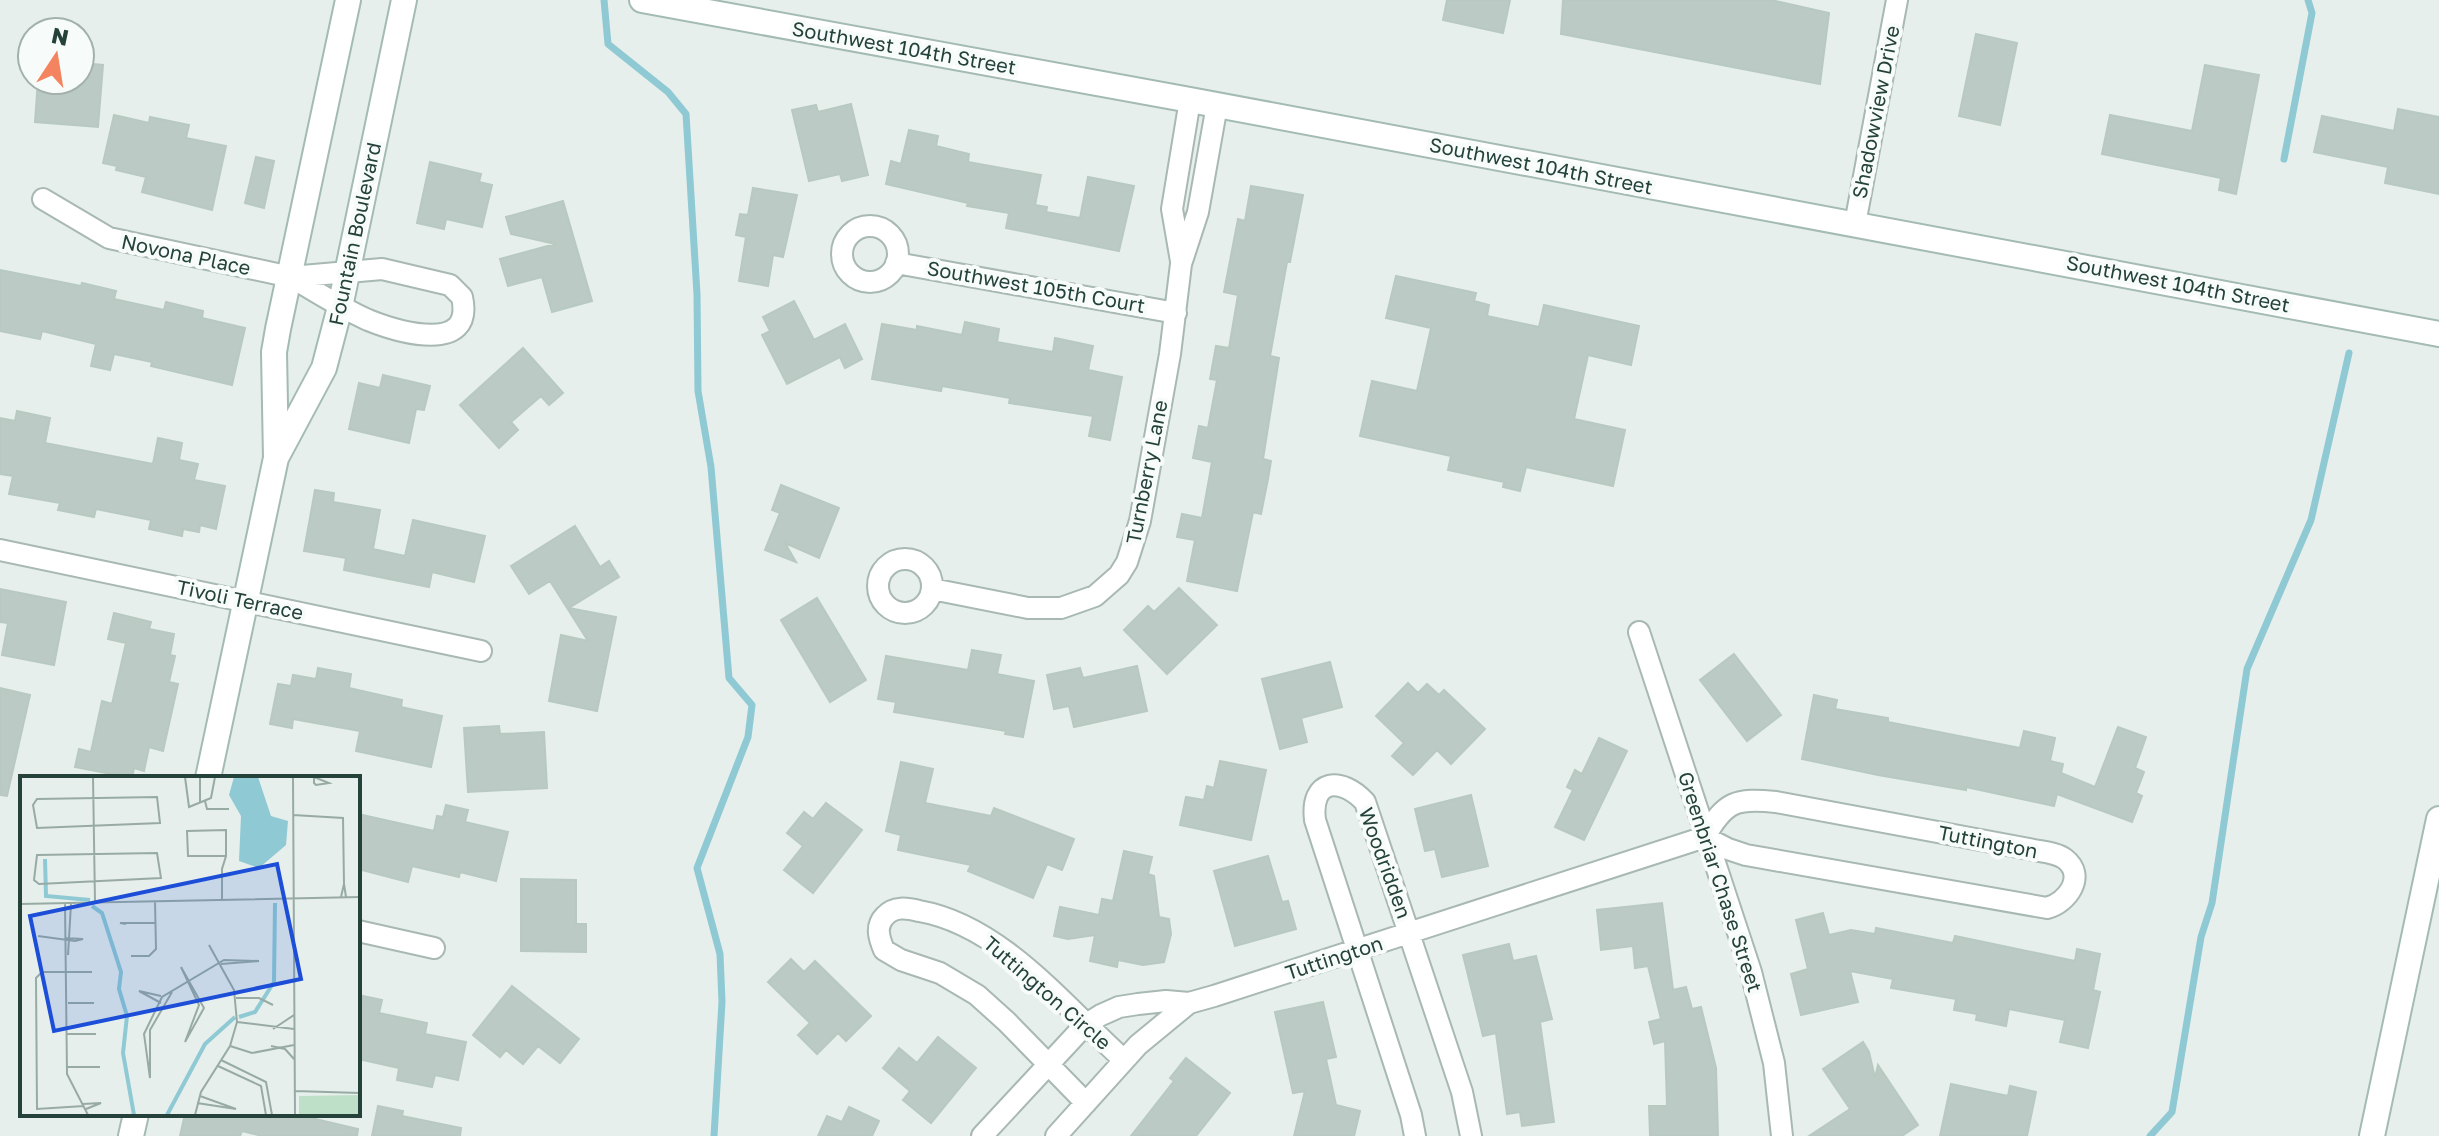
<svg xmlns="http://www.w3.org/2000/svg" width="2439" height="1136" viewBox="0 0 2439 1136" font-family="'Golos Text',sans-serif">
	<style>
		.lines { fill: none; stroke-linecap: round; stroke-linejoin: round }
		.stream { stroke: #8ec9d4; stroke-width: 7 }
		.building { fill: #bbcac4; stroke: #b8c9c2; stroke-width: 2 }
		.street-casing { stroke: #a8b8b2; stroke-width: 24 }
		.secondary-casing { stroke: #a4bbb3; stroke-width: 28 }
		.street { stroke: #fff; stroke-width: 20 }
		.secondary { stroke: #fff; stroke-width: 24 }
		.labels { text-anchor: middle; stroke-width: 8; stroke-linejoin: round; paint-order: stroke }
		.street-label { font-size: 20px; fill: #24423a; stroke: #f7fbf9 }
		.inset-river { fill: none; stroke: #8ec9d4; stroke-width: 4 }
		.inset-road { fill: none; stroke: #98aaa4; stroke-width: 2 }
		.view { fill: #1d4ed8; fill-opacity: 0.15; stroke: #1d4ed8; stroke-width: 4 }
		.inset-edge { fill: none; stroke: #24423a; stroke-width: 4 }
	</style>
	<rect width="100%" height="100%" fill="#e6efeb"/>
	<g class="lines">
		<!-- stream -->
		<path class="stream" d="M604 0 608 44 668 92 686 114 697 294 698 391 711 467 729 678 752 705 748 737 697 868 720 954 722 1002 714 1136
			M2284 159 2312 13 2308 0
			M2150 1136 2172 1112 2201 937 2212 903 2247 669 2311 520 2349 353"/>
	</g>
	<!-- building -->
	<path class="building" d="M1447 0H1510L1503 33 1443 20Z
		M1563 0H1771L1829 13 1820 84 1561 34Z
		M1976 34 2017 43 2000 125 1959 116Z
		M80 63 103 65 98 127 35 122 38 80H80Z
		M2205 65 2259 75 2236 194 2219 190 2221 178 2102 154 2110 115 2192 131Z
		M851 104 868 175 842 181 840 174 809 181 792 110 816 105 818 112Z
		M2398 109 2439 117V194L2385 183 2388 167 2314 152 2322 116 2394 131Z
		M114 115 149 123 150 117 189 125 186 138 226 146 212 210 142 192 146 177 116 170 117 166 103 163Z
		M909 130 938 136 936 146 969 154 968 162 1041 175 1035 205 1047 207 1046 212 1080 218 1088 177 1134 186 1119 251 1006 228 1009 213 967 206 968 203 886 184 891 161 901 164Z
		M256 157 274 161 264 208 245 203Z
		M430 162 481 174 479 182 492 185 482 227 446 219 444 229 417 223Z
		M1251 186 1303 195 1290 262H1287L1270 356 1279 358 1263 459 1271 461 1268 479 1261 514 1253 512 1237 591 1187 581 1195 540 1177 537 1182 514 1202 518 1212 462 1193 458 1199 426 1208 428 1217 380 1210 379 1216 346 1229 348 1238 295 1224 292 1238 219 1245 221Z
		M753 188 797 195 783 257 773 255 768 286 739 281 746 237 736 235 740 214 748 215Z
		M563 201 592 301 552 312 542 277 508 286 500 259 555 244 511 234 506 217Z
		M0 270 81 286 82 283 116 291 114 299 164 310 166 302 203 311 202 318 245 328 232 385 151 366 152 362 114 354 110 370 91 366 96 344 42 331 40 339 0 331Z
		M1396 276 1476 293 1474 301 1489 305 1487 316 1539 327 1544 305 1639 326 1631 365 1588 355 1574 419 1625 430 1613 486 1526 467 1520 491 1503 487 1504 482 1448 470 1451 456 1360 436 1372 381 1417 391 1431 328 1386 318Z
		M794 301 814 340 845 324 862 359 845 368 840 357 787 384 762 335 770 331 763 317Z
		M965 322 999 329 997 342 1053 352 1055 338 1093 346 1088 370 1122 377 1110 440 1089 436 1093 416 1009 403 1010 398 942 386 941 391 872 379 882 324 917 330V326L962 335Z
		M523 348 563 393 549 405 541 396 511 422 518 430 499 448 460 405Z
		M383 375 430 386 424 410 416 409 409 443 349 429 359 383 380 388Z
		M17 411 50 418 45 443 153 464 158 438 182 443 179 460 198 464 194 480 225 486 216 529 200 525 199 532 183 529 182 536 149 529 151 520 96 509 94 517 58 510 60 503 9 494 13 476 0 474V418L15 421Z
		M781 485 839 508 819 558 785 543 796 562 765 550 780 513 772 510Z
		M315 490 334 493 333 502 380 510 373 549 405 556 413 520 485 536 474 582 432 572 429 587 344 570 346 558 304 551Z
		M575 526 600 567 609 561 619 577 569 608 616 617 597 711 549 701 561 635 588 641 550 581 529 594 511 566Z
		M1179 588 1217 625 1167 674 1124 630 1148 606 1154 612Z
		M0 589 66 602 54 665 2 655 8 623 0 622Z
		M817 598 866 680 830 702 781 620Z
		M114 613 151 622 149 629 174 634 170 655 175 656 169 682 178 684 163 751 149 747 144 771 134 768 132 778 75 767 79 749 91 752 102 701 112 704 126 643 108 639Z
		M972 650 1001 655 997 674 1034 681 1023 737 1005 734 1006 731 894 712 896 702 878 699 886 656 968 670Z
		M1734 654 1781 715 1747 741 1700 680Z
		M1330 662 1342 707 1301 718 1307 742 1280 749 1262 679Z
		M1137 666 1147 711 1074 727 1069 706 1054 709 1047 675 1080 668 1083 678Z
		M318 668 351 674 349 688 402 700 401 707 442 716 431 767 356 751 360 731 293 719 292 728 270 724 278 684 291 686 293 675 316 679Z
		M1408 683 1418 693 1427 684 1439 695 1444 690 1485 729 1451 764 1437 750 1413 775 1392 756 1404 743 1376 716Z
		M0 688 30 695 7 796 0 795Z
		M1814 695 1837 700 1835 709 1888 718V722L2020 748 2024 731 2055 738 2050 761 2063 764 2061 773 2095 787 2118 727 2146 737 2135 768 2144 772 2136 793 2142 796 2132 822 2057 794 2054 806 1966 787V790L1878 775 1802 759Z
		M499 726 500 734 544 732 547 788 468 792 464 728Z
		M1599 738 1627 751 1584 840 1555 827 1573 790 1567 787 1575 770 1582 774Z
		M1220 761 1266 770 1251 840 1180 825 1186 797 1204 800 1207 786 1214 788Z
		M901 762 933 769 925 803 991 816 994 808 1074 839 1062 870 1047 864 1033 898 968 871 971 865 898 850 901 835 886 831Z
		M1471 795 1488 866 1442 877 1435 849 1425 851 1415 809Z
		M826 803 862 830 813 893 784 870 803 846 787 833 804 812 813 819Z
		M446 805 468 810 465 822 508 832 496 881 460 872 459 877 412 866 408 882 358 869V814L434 831 437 816 443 817Z
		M1124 851 1152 857 1148 874 1154 876 1159 917 1169 919 1171 934 1164 962 1143 965 1118 960 1117 967 1090 961 1095 935 1068 939 1054 936 1060 907 1099 915 1102 899 1113 901Z
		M1268 856 1282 902 1288 901 1296 929 1235 946 1214 871Z
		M521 879 576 880V924H586V952L521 951Z
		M1662 903 1673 990 1686 987 1692 1009 1701 1007 1716 1068 1718 1136H1650L1649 1106H1667L1665 1041 1654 1044 1649 1022 1661 1019 1648 966 1635 968 1633 946 1601 950 1597 910Z
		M1823 913 1829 935 1851 930 1875 934 1876 928 1953 943 1955 936 2075 961 2077 949 2100 954 2093 990 2100 992 2088 1048 2060 1042 2065 1020 2009 1009 2006 1026 1976 1020 1977 1014 1954 1010 1956 999 1891 988 1893 979 1850 971 1858 1002 1801 1015 1791 974 1808 969 1796 920Z
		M1509 944 1513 961 1536 956 1552 1019 1540 1022 1554 1122 1522 1126 1520 1112 1507 1114 1496 1033 1483 1036 1463 955Z
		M791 959 804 972 815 961 871 1016 846 1041 838 1033 817 1054 798 1035 810 1023 768 982Z
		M512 986 579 1039 560 1063 538 1046 523 1064 506 1050 500 1057 473 1035Z
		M363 996 382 1000 379 1013 427 1023 425 1034 466 1042 458 1080 435 1075 432 1087 397 1080 399 1068 358 1059V1007L360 1008Z
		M1323 1002 1336 1057 1326 1059 1336 1105 1360 1111 1354 1136H1294L1305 1091 1293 1093 1275 1012Z
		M938 1037 976 1068 931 1123 903 1100 910 1091 883 1068 899 1048 917 1063Z
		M1863 1042 1869 1052 1875 1078 1878 1065 1918 1125 1902 1136H1809L1850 1109 1823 1069Z
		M1186 1058 1230 1093 1196 1136H1131L1174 1081 1170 1078Z
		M1951 1084 2008 1096 2010 1086 2036 1092 2027 1136H1940Z
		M378 1106 403 1111 402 1116 461 1128 460 1136H372Z
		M849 1107 879 1121 872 1136H818L827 1116 842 1122Z
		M185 1114H294L358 1129 357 1136H262L242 1131 240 1136H180Z"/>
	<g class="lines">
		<!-- street casing -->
		<g class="street-casing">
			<path id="street" d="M43 199 109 238 291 277 382 269 450 285 462 297C475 355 398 332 368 320 341 308 316 292 291 277
				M1855 224 1897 0
				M842 254a28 28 0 1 1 56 0a28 28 0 1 1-56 0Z
				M1181 261 1172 209 1190 100
				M896 263 1176 313
				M0 550 481 651
				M878 586a27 27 0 1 1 54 0a27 27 0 1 1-54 0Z
				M932 589 1028 608H1061L1095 596 1119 575 1127 562 1140 521 1170 354 1181 264 1198 212 1217 105
				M1639 632 1751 972 1774 1063 1782 1136
				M358 931 434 948
				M1086 1103 1007 1022 977 995 940 973 901 960 884 950C879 938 875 926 885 916 894 906 907 908 919 911 1001 925 1065 1007 1124 1060
				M982 1136 1085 1025 1101 1015 1119 1007 1138 1004 1166 1001 1189 1003 1214 996 1705 837C1725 801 1736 798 1776 802L2034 850C2044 852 2057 853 2065 859 2087 876 2067 903 2047 908L1746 855 1728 849 1705 837
				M1056 1136 1138 1045 1189 1003
				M1415 1136 1411 1115 1315 820C1310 779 1341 776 1365 802L1462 1092 1471 1136"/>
		</g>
		<!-- secondary casing -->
		<g class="secondary-casing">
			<path id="secondary" d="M642 0 1190 100 2439 334
				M277 456 324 368 340 307 404 0
				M208 778 276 458 274 352 278 329 348 0
				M131 1136 136 1114
				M2372 1136 2439 819"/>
		</g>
		<!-- street -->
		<use href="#street" class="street"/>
		<!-- secondary -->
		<use href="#secondary" class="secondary"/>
	</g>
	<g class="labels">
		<!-- street labels -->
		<g class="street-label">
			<text transform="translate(904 48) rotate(10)" y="7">Southwest 104th Street</text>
			<text transform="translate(1876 112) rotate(-79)" y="7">Shadowview Drive</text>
			<text transform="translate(1541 166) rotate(11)" y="7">Southwest 104th Street</text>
			<text transform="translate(355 234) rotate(-78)" y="7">Fountain Boulevard</text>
			<text transform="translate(186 255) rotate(12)" y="7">Novona Place</text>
			<text transform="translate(2178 284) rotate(11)" y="7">Southwest 104th Street</text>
			<text transform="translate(1036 287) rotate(10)" y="7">Southwest 105th Court</text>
			<text transform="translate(1147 472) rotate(-79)" y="7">Turnberry Lane</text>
			<text transform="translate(240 600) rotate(12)" y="7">Tivoli Terrace</text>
			<text transform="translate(1988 842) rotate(11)" y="7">Tuttington</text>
			<text transform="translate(1385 863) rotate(70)" y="7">Woodridden</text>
			<text transform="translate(1720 882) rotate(72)" y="7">Greenbriar Chase Street</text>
			<text transform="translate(1334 958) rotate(-18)" y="7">Tuttington</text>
			<text transform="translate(1047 993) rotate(41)" y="7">Tuttington Circle</text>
		</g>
	</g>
	<!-- overview -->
	<g transform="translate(20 776)">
		<rect width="340" height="340" fill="#e6efeb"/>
		<path d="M340 319V339H279V320Z" fill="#bfe0c8"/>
		<path d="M214 1H238L251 40 268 45 266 69 239 92 219 85 221 40 209 19Z" fill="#8ec9d4"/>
		<path class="inset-river" d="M25 83 26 120 70 124M72 130 82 137 101 196 99 213 107 240 103 277 114 339M219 241 235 236 254 206 255 127M147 339 185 268 215 241"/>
		<path class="inset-road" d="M73 1 75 126M165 1 169 31 191 22 195 1M180 1V26M273 1 275 339M294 1V7L296 9 309 7 294 1M17 23 137 21 140 47 17 52 13 29ZM185 25 187 33H209M273 39 323 42 324 108M17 79 137 77 141 102 19 108 14 104ZM321 121 324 108 326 121M202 123V93L206 80V54L167 55 168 80H206M45 127 47 298 68 339M0 128 340 121M106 148 100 147H136M18 160 55 165 63 163 45 162M48 179 51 128M117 180H111H129L136 173 135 125M161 191 184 232 165 266 179 229ZM152 216 130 254V302L124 258 142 221 204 184 239 185 201 188M216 222H239L253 229M48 227H74M141 227 119 215 141 220M217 246 274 253M253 253 274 239M47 258H76M210 270 232 277 274 269M251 270 265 273 274 283M201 284 246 306 252 339M198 290 241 310 246 339M47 291H80H74M275 315 340 317M177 327 216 333 180 320M63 328 81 327 66 333M64 330 17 333 16 202 22 196H72M175 339 181 316 210 270 217 246 214 214 189 169"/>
		<path class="view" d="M257 88 281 203 34 255 10 140Z"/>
		<rect width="340" height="340" class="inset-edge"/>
	</g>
	<!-- north arrow -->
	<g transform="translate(56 56) rotate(12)"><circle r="38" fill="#f7fbf9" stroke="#a3b1ad" stroke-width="2"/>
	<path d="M0-6L14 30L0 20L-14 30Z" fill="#f4845f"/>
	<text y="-12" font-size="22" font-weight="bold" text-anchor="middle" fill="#24423a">N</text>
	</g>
</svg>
